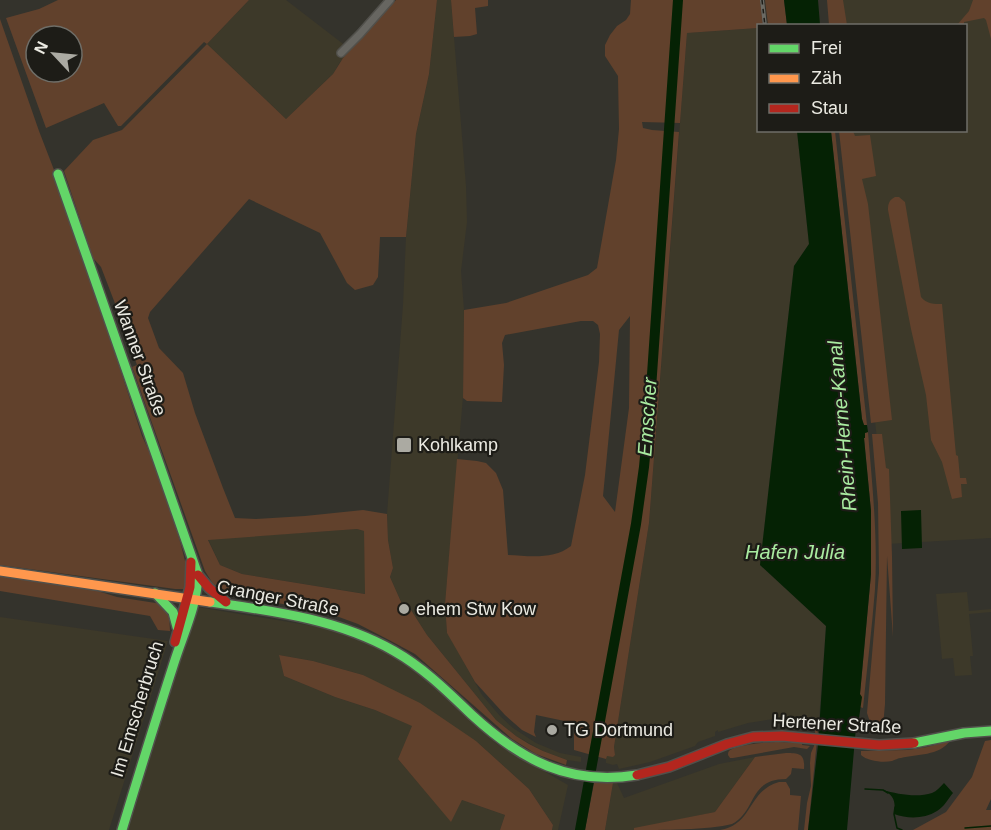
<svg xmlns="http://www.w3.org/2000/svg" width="991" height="830" viewBox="0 0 991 830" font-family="Helvetica,sans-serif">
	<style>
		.built { fill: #3d3929 }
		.green { fill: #61412c; fill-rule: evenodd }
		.water { fill: #052204 }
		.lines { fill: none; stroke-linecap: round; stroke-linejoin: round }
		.stream { stroke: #052204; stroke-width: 1.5 }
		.river { stroke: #052204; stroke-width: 10 }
		.street-casing { stroke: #51504b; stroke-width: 10 }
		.fast-casing { stroke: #51504b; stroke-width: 12 }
		.slow-casing { stroke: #51504b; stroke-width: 12 }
		.jam-casing { stroke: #51504b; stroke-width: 12 }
		.street { stroke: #676661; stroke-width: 7 }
		.fast { stroke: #63d668; stroke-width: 9 }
		.slow { stroke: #ff974d; stroke-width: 9 }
		.jam { stroke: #b3261e; stroke-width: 9 }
		.rail-casing { stroke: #6b6a64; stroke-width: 4 }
		.rail { stroke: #1d1c17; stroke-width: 1.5; stroke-dasharray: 4.5; stroke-linecap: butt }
		.poi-dot { fill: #abaaa2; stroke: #1d1c17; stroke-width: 2 }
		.labels { text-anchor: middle; stroke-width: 4.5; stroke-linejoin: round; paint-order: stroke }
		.street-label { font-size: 18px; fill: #ebeae2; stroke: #1d1c17 }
		.poi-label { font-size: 18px; fill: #ebeae2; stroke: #1d1c17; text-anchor: start }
		.water-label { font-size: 20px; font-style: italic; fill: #a9eba0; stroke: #1d1c17 }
	</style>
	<rect width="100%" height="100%" fill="#34332c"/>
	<!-- built -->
	<path class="built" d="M249 0H286L351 50 340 62 333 74 286 119 207 44Z
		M437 0H451L466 186 467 222 461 271 464 310 463 397 445 604 447 632 482 695 500 716 513 728 536 743 560 753 581 757V762L567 760 543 751 516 736 496 720 427 635 411 610 402 604 390 577 393 568 388 540 387 514 403 305 406 237 416 134 429 74Z
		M834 0H991V538L887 544 847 131 966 130V26L836 25Z
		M758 28V130L797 131 809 244 794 266 760 565 826 626 819 720 780 718 748 723 718 732V730L715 732V736L698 742 695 746 650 762 619 769 617 764 613 765 606 763V756L615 755 614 747 649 523 687 33Z
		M357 529 364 531 366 594 242 574 220 565 208 539Z
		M967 592 969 611 991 609V612L969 614 973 656H970L972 675 955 676 953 658 942 659 936 594Z
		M197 607 344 631 388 653 433 683 497 744 568 785 558 830H552L553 825 529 789 476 741 363 675 313 661 279 655 284 676 335 697 375 710 413 726 398 759 451 821 462 800 505 815 500 830H128Z
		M0 617 168 641 109 830H0Z
		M755 757 715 812 635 829 634 830H605L613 783H617L624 798 719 764Z"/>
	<!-- green -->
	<path class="green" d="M58 0H249L207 44 286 119 333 74 343 58 396 0H437L429 74 416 134 406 237H380L378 277 373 285 355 290 347 283 320 233 249 199 150 312 148 318 159 348 183 373 195 413 223 488 235 518 256 519 305 516 363 510 387 514 388 540 393 568 390 577 402 604 411 610 427 635 496 720 516 736 529 744 543 751 567 760 566 765 536 754 512 739 415 654 389 640 358 624 328 613 293 606 262 600 225 590 213 584 205 571 132 367 137 365 116 306 101 267 93 258 64 171 93 140 122 130 207 44 204 42 121 126H118L104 103 46 128 6 18 39 9ZM36 36H72V72H36ZM357 529 364 531 365 594 242 574 220 565 208 540Z
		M451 0H488V6L475 8 477 34 470 36 454 37Z
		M631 0H760L763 25 758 26V28L687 33 680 123 642 122 643 128 652 130 679 132 649 523 614 747 615 755 613 757 607 756 606 759 574 750V723L536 715 534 732 536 737 522 730 505 715 475 682 447 633 445 604 457 459 477 461 486 463 496 473 503 490 508 555C529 556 553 560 571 546L585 475 599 362 600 334 598 325 593 321H581L505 335 502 343 504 365 502 402 467 401 463 398 464 310 506 303 588 275 597 268 616 160 619 129 618 76 605 56V45L610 35 617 26 626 20 630 14ZM630 316 629 408 615 512 603 496 619 330Z
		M765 0H784L787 25H768Z
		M827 0H843L847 25H829Z
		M973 0H991V39L986 20 984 18 964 22V24L957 25 969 11Z
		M0 19 39 131 61 188 142 436 154 462 170 506 181 545 187 569V581L185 589H175L0 565Z
		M831 131H835L867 425H864L862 419Z
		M839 131H853L855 136 870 135 876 176 862 179 868 204 892 420 871 423Z
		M895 197H899L905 202 921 297C926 304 935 304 942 304L956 455 958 456 960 478H966L967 484H961L962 497 952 499 942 462 931 440 926 395 911 329 888 210C888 204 889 200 895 197Z
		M868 432C872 484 878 536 875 589 872 628 867 668 863 708L860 707V694L871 574V511L864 438 865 433Z
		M872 434H882L886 468 889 469 892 556 893 637 887 556 885 704 883 726 870 722 867 713 879 573 878 503Z
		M0 576 88 588 117 597 162 604 167 610 169 615 170 631 158 630 150 616 0 591Z
		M279 655 313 661 363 675 420 703 476 741 529 789 553 825 552 830H500L505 815 462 800 451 822 398 759 412 726 375 710 335 697 284 676Z
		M816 720H819L808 830H804L807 803 811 786 810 763 811 753 814 746Z
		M991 740V799L986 810H991V830H913L946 812 972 777 985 741Z
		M949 741H950C939 756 917 754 901 758 898 758 895 760 892 761 883 763 867 761 861 755V751L908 750 927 747Z
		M778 742 802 743V745L810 746 807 749 794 747 733 758H730L728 755C728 754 728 752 729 751 735 745 769 742 778 742Z
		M786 753C800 753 805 754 804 769L792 768 791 774 786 779C748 779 757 811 732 824 710 830 660 830 634 830V828L715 812 755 757Z
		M779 782H786L790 789V795L801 796 798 830H720C754 824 747 791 779 782Z
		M594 783H613L605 830H585Z"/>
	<!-- water -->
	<path class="water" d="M784 0H818L820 25H787Z
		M797 131H831L862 419 864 425H867L868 432 865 433V438H864L871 511V574L860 694 862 697 858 725 856 727 847 830H808L818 745 826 626 760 565 794 266 809 244Z
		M921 510 922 548 902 549 901 511Z
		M944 783 953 793C948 799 944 807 937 811 924 819 908 819 894 814 896 802 894 795 883 790 897 794 917 798 932 793 937 791 940 787 944 783Z"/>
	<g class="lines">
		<!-- stream -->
		<path class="stream" d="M865 789 883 790 888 793
			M895 807 894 814 897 828 902 830
			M965 828 991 826"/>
		<!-- river -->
		<path class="river" d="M580 830 636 524 644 467 650 403 678 0"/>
		<!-- street casing -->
		<g class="street-casing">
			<path id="street" d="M341 53 360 34 390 0"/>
		</g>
		<!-- fast casing -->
		<g class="fast-casing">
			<path id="fast" d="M58 174 198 575C197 606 183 634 174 663 156 719 139 774 122 830
				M155 593 173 612 177 627
				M210 602C273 611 338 619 394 651 424 668 448 692 472 715 521 760 569 786 637 775
				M914 743 964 733 991 731"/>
		</g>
		<!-- slow casing -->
		<g class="slow-casing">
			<path id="slow" d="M0 571 210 602"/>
		</g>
		<!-- jam casing -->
		<g class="jam-casing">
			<path id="jam" d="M198 575 209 588 226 602
				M175 642 190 587 191 562
				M637 775 669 767 727 744 753 737 782 736 879 745 914 743"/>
		</g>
		<!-- street -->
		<use href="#street" class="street"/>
		<!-- fast -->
		<use href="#fast" class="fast"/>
		<!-- slow -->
		<use href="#slow" class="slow"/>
		<!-- jam -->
		<use href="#jam" class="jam"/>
		<!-- rail casing -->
		<g class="rail-casing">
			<path id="rail" d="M762 0 765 26"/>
		</g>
		<!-- rail -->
		<use href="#rail" class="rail"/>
	</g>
	<!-- markers -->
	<g class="poi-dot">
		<rect x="396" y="437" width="16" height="16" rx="3"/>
		<circle cx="404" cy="609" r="6"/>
		<circle cx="552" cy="730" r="6"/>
	</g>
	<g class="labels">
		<!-- street labels -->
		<g class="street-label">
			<text transform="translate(140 358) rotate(70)" y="6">Wanner Straße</text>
			<text transform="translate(278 598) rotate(11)" y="6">Cranger Straße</text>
			<text transform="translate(137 709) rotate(-73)" y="6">Im Emscherbruch</text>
			<text transform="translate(837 724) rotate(3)" y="6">Hertener Straße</text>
		</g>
		<!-- poi labels -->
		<g class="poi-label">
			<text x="418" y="451">Kohlkamp</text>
			<text x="416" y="615">ehem Stw Kow</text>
			<text x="564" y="736">TG Dortmund</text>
		</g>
		<!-- water labels -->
		<g class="water-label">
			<text transform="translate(647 417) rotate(-86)" y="7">Emscher</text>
			<text transform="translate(842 426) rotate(-95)" y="7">Rhein-Herne-Kanal</text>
			<text x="795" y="559">Hafen Julia</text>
		</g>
	</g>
	<!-- legend -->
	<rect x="757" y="24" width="210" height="108" fill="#1d1c17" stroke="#6f6e68" stroke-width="1.5"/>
	<rect x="769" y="44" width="30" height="9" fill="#63d668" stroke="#6f6e68" stroke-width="1.5"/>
	<text x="811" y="54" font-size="18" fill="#ebeae2">Frei</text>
	<rect x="769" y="74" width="30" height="9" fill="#ff974d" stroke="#6f6e68" stroke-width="1.5"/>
	<text x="811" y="84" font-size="18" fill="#ebeae2">Zäh</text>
	<rect x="769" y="104" width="30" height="9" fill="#b3261e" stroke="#6f6e68" stroke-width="1.5"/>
	<text x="811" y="114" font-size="18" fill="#ebeae2">Stau</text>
	<!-- north arrow -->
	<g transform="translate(54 54) rotate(296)"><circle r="28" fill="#1d1c17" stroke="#6f6e68" stroke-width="1.5"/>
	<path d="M0-4.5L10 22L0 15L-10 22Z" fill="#abaaa2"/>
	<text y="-9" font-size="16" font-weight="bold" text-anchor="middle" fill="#ebeae2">N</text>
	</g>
</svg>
